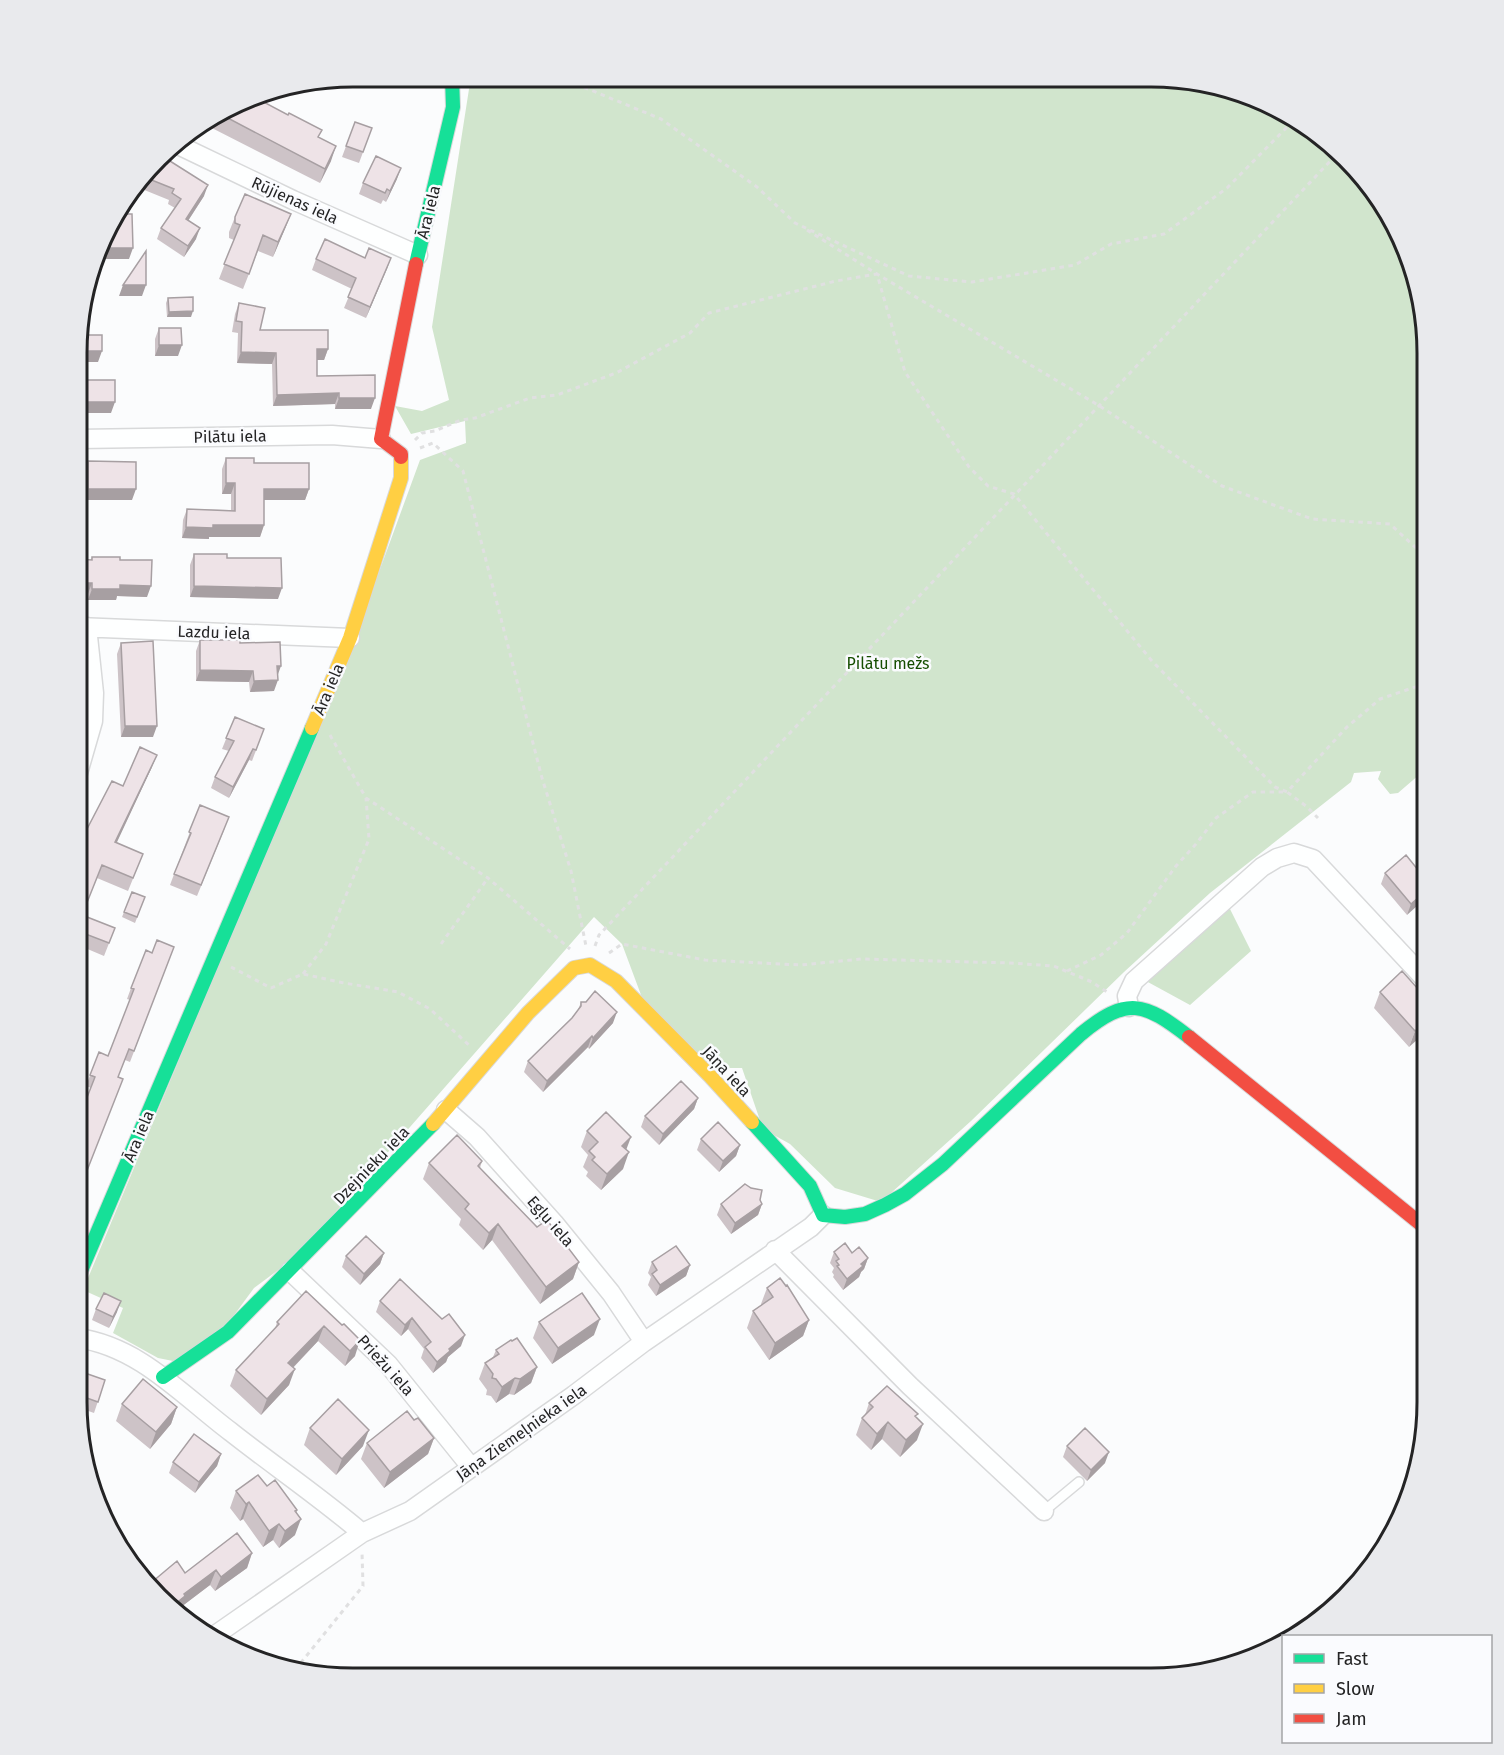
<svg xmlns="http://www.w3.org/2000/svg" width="1504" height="1755" viewBox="0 0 1504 1755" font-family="'Fira Sans',sans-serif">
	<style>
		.green { fill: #d1e5cd }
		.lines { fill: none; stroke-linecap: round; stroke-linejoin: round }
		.lane-casing { stroke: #d8d9da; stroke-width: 12 }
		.street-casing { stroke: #d8d9da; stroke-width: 21 }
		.fast-casing { stroke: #d8d9da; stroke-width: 16 }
		.slow-casing { stroke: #d8d9da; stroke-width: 16 }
		.jam-casing { stroke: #d8d9da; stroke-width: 16 }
		.path { stroke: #e0e0e1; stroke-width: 3; stroke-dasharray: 4.5 4.5; stroke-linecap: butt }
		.lane { stroke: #feffff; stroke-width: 9 }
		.street { stroke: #feffff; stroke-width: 18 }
		.fast { stroke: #16e098; stroke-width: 14 }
		.slow { stroke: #ffcf43; stroke-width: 14 }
		.jam { stroke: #f24e42; stroke-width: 14 }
		.wall { fill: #cdc3c7 }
		.shaded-wall { fill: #a79fa2 }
		.building { fill: #eee3e7; stroke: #a79fa2; stroke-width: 1.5 }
		.labels { text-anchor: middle; stroke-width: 5; stroke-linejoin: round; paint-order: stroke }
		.street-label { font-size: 16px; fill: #242425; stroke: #fafbfe }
		.park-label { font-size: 16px; fill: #154e00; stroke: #fafbfe }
		.rim { fill: none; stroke: #242425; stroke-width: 3 }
	</style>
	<rect width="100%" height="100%" fill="#fbfcfd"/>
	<!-- green -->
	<path class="green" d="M473 77 1187 79 1304 123 1390 214 1418 281 1427 353V768L1398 793 1390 794 1378 779 1381 771 1354 773 1351 782 1210 893 1124 972 971 1121 881 1202 835 1188 790 1144 763 1129 742 1068H708L647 1011 622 944 594 917 297 1256 254 1288 221 1333 178 1362 158 1358 113 1333 123 1308 83 1290 353 643 420 460 466 443 465 421 411 434 395 406 422 411 449 400 432 327 469 89Z
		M1229 907 1251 951 1190 1005 1146 981Z"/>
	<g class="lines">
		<!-- lane casing -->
		<g class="lane-casing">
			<path id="lane" d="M1044 1511 1079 1482"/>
		</g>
		<!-- street casing -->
		<g class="street-casing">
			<path id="street" d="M174 143 293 200 418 255
				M79 439 332 435 381 439
				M78 627 350 638
				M78 773 93 721 94 693 87 627
				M1129 1007 1127 996 1134 981 1262 867 1277 858 1294 853 1313 859 1427 981
				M446 1110 477 1137 554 1223 611 1293 644 1342
				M775 1250 910 1386 1044 1511
				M290 1271 388 1364 471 1467
				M77 1338C139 1346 183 1396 231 1432 274 1466 320 1497 362 1533
				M211 1638 362 1533 410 1511 574 1395 644 1342 811 1227 823 1215"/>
		</g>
		<!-- fast casing -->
		<g class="fast-casing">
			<path id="fast" d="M416 264 453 107 452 77
				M752 1122 810 1186 823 1215 845 1217 865 1214 885 1205 905 1194 943 1164 1081 1034C1127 996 1144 1002 1189 1037
				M77 1280 312 728
				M163 1377 228 1332 433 1124"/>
		</g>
		<!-- slow casing -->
		<g class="slow-casing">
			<path id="slow" d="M312 728 350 638 401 478V457
				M433 1124 528 1013 574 968 590 965 616 981 710 1076 752 1122"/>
		</g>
		<!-- jam casing -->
		<g class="jam-casing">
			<path id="jam" d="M401 457V454L381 439 416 264
				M1189 1037 1427 1229"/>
		</g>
		<!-- path -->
		<path class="path" d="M559 77 661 119 757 187 795 223 909 276 972 282 1075 265 1111 244 1164 234 1227 188 1295 119
			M807 230 877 274 1098 405 1222 486 1312 519 1390 524 1427 558
			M415 440 422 433 435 431 461 420 475 418 530 398 557 395 616 373 690 333 709 313 836 281 877 274 905 372 969 467 988 486 1014 494 1152 661 1275 787 1287 792 1347 727 1380 699 1427 683
			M420 448 433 443 463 471 542 778 571 871 586 946
			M330 735 366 798 488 878 570 949
			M441 944 488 878
			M595 946 599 935 1335 156
			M609 953 622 944 705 960 801 965 861 959 1010 963 1054 966 1092 982 1107 992
			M231 967 271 988 303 974 344 983 398 992 430 1009 471 1047
			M1067 971 1101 955 1127 933 1176 866 1196 844 1216 818 1253 792H1287L1306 806 1318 818
			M303 974 326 944 369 839 366 798
			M295 1670 363 1586 362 1552"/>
		<!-- lane -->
		<use href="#lane" class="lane"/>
		<!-- street -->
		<use href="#street" class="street"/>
		<!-- fast -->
		<use href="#fast" class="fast"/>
		<!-- slow -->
		<use href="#slow" class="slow"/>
		<!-- jam -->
		<use href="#jam" class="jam"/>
	</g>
	<!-- wall -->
	<path class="wall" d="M383 77H412L410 82Z
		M254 97 319 138 331 161 320 183 206 125Z
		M355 122 372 128 359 163 342 157Z
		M162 156 204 196 188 221 196 239 184 257 157 239 161 228 175 208 168 204 169 200 137 187Z
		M397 179 386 202 383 200 381 204 359 194 363 183Z
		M291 214 273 257 258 251 243 289 219 279 234 240 229 238V232L235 217Z
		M391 258 366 318 344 308 352 289 312 270 316 259Z
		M168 298 191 317H167L166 303Z
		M239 303 260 330 328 349 324 360H317V376L371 409H335V404L273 406 272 364 237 363 238 333 232 332 235 314Z
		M159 328 178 356H155V339Z
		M84 380 111 413H80V391Z
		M226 458 254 463 309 489 305 500H264V525L260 537H209V539L182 538 183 520 187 509 231 510V494H222V469Z
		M88 461 132 500H84V472Z
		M194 554 278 599 190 597V565Z
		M92 557 120 560 147 597 117 596 116 600H88V594H78V559L91 560Z
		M200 640 240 643 274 691 250 692 249 682 196 681V651Z
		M121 643 153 737H121L117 654Z
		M235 717 264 729 252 761 249 760 229 798 211 788 215 777 229 751 222 749Z
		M152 767 116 843 143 854 128 891 97 878 82 915 115 928 104 956 78 945V854L123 786Z
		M200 805 225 828 197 896 170 885Z
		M1385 873 1427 881 1407 915 1381 884Z
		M132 892 145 897 135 923 122 917Z
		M174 947 130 1062 125 1060 118 1077 77 1197 84 1105 91 1088 86 1086 99 1052 108 1056 130 1000 127 999 131 988 152 953Z
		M1380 992 1427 999 1409 1047 1374 1008Z
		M581 1002 613 1023 589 1049 588 1047 543 1092 524 1072 528 1061 572 1018 578 1010Z
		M698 1098 694 1109 659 1145 641 1127 645 1116Z
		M587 1131 626 1150 623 1169 601 1190 586 1176 588 1172 583 1167 588 1155 581 1147Z
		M701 1139 740 1145 736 1156 719 1172 697 1150Z
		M482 1161 480 1168 537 1227 579 1262 573 1279 540 1304 492 1240 483 1250 459 1225 461 1219 423 1179 429 1163Z
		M760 1200 762 1204 758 1215 731 1234 717 1215 721 1204Z
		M834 1252 852 1253 868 1258 864 1269 861 1272 859 1277 843 1290 833 1277 834 1275 832 1272 834 1268 830 1263Z
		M384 1253 380 1264 360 1285 342 1267 346 1256Z
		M652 1262 690 1265 686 1276 656 1296 648 1285 651 1277 648 1273Z
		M400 1279 461 1346 448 1357 446 1362 433 1373 421 1358 424 1349 408 1329 401 1336 376 1312 380 1301Z
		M767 1288 809 1320 803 1336 769 1360 747 1328 753 1311 761 1305V1304Z
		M306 1291 355 1356 345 1366 318 1341 293 1368 289 1385 261 1415 230 1386 236 1370 275 1329 277 1322Z
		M96 1309 117 1312 109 1328 92 1320Z
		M539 1322 594 1335 552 1364 533 1338Z
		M496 1350 537 1367 531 1383 514 1395 509 1394 496 1403 491 1396 486 1395 487 1390 479 1379 485 1363 493 1357Z
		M82 1372 105 1380 94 1413 80 1408 83 1400 77 1398V1388Z
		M869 1403 916 1417 917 1440 900 1457 882 1439 871 1450 856 1435 862 1418 865 1415Z
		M122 1404 177 1407 171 1424 150 1449 116 1421Z
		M414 1420 434 1438 428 1454 384 1488 361 1459 367 1443Z
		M310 1428 363 1446 336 1475 304 1445Z
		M1067 1446 1105 1463 1087 1481 1063 1457Z
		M221 1454 217 1466 195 1493 169 1473 173 1462Z
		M267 1486 297 1510 295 1535 279 1548 273 1540 263 1547 243 1519 240 1521 230 1508 236 1491Z
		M252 1553 247 1568 215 1591 210 1585 181 1607 180 1611 185 1573Z"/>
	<!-- shaded-wall -->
	<path class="shaded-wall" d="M336 146 331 161 320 183 325 169Z
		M401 168 397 179 386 202 390 191Z
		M208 185 204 196 182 230 186 219Z
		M291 214 285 229 273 257 278 242Z
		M200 228 196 239 184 257 188 246Z
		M102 248H133L129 259H98Z
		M391 258 387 269 366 318 370 307Z
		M123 285H146L142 296H119Z
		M193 311 191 317H167L169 312Z
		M159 345H182L178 356H155Z
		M317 349H328L324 360H313Z
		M79 351H102L98 362H79Z
		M241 352 276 353 272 364 237 363Z
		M339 393 335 404 273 406 277 395Z
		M339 398H375L371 409H335Z
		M84 402H115L111 413H80Z
		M226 483H235L231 494H222Z
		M88 489H136L132 500H84Z
		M264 489H309L305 500H260Z
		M213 525H264L260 537H209V539L182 538 186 527Z
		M78 583H92L88 594H78Z
		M120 585 151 586 147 597 117 596 116 600H88L92 589Z
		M194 586 282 588 278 599 190 597Z
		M277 666H281L277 677Z
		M200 670 253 671 249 682 196 681Z
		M278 680 274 691 250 692 254 681Z
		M125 726H157L153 737H121Z
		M253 749 249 760 229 798 233 787Z
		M157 755 152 767 111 855 115 842Z
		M1427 890V897L1407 915 1411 904Z
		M617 1012 613 1023 589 1049 593 1038Z
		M1427 1020V1031L1409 1047 1415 1031Z
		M592 1036 588 1047 543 1092 547 1081Z
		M698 1098 694 1109 659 1145 663 1134Z
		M631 1137 625 1153 622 1146Z
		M740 1145 736 1156 719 1172 723 1161Z
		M629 1152 623 1169 601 1190 607 1174Z
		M762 1204 758 1215 731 1234 735 1223Z
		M498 1224 492 1240 483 1250 489 1233Z
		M384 1253 380 1264 360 1285 364 1274Z
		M868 1258 864 1269 861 1272 859 1277 843 1290 847 1279 861 1264Z
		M579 1262 573 1279 540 1304 546 1287Z
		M690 1265 686 1276 656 1296 660 1285Z
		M121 1301 117 1312 109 1328 113 1317Z
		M412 1318 408 1329 401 1336 405 1325Z
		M600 1319 594 1335 552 1364 558 1348Z
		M809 1320 803 1336 769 1360 775 1343Z
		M324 1326 318 1341 282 1379 288 1363Z
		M465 1335 461 1346 448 1357 446 1362 433 1373 437 1362 449 1349Z
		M360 1340 355 1356 345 1366 350 1351Z
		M537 1367 531 1383 514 1395 520 1379Z
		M295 1369 289 1385 261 1415 267 1399Z
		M515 1378 509 1394 496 1403 502 1387Z
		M177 1407 171 1424 150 1449 156 1432Z
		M888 1422 882 1439 871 1450 877 1434Z
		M923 1424 917 1440 900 1457 906 1440Z
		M369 1430 363 1446 336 1475 342 1459Z
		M434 1438 428 1454 384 1488 390 1472Z
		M1109 1452 1105 1463 1087 1481 1091 1470Z
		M221 1454 217 1466 195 1493 199 1482Z
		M249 1502 243 1519 240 1521 246 1504Z
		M297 1510 291 1526 301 1519 295 1535 279 1548 285 1531Z
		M279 1524 273 1540 263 1547 269 1531Z
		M252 1553 247 1568 215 1591 221 1577Z
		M216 1570 210 1585 181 1607 180 1611 174 1605 184 1594Z"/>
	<!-- building -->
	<path class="building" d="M254 97 288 115 289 113 322 130 318 137 336 146 325 169 222 115Z
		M355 122 372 128 363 152 346 146Z
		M162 156 208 185 186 219 200 228 188 246 161 228 181 199 172 193 174 189 144 177Z
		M376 156 401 168 390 191 387 189 385 193 363 183Z
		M245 194 291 214 278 242 263 235 249 274 224 264 240 225 235 223V217Z
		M114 214H132L133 248H102Z
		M325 239 365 258 369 248 391 258 370 307 348 297 356 278 316 259Z
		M146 251V285H123Z
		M193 297V311L169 312 168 298Z
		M239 303 265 308 260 330H328V349H317V376L375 375V398H339V393L277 395 276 353 241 352 242 322 236 321Z
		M159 328H181L182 345H159Z
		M79 335H102V351H79Z
		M84 380H115V402H84Z
		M226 458H254V463H309V489H264V525H213V528L186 527 187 509 235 511V483H226Z
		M88 461 136 462V489H88Z
		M194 554H227V558H281L282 588 194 586Z
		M92 557H120V560H152L151 586 120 585V589H92V583H78V559L92 560Z
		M200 640H240V643L280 642 281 666H277L278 680 254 681 253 671 200 670Z
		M153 641 157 726H125L121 643Z
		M235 717 264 729 256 750 253 749 233 787 215 777 234 741 226 738Z
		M140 747 157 755 115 842 143 854 133 878 102 865 82 915 115 928 109 943 78 931V933V854L87 829 112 781 123 786Z
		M200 805 229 817 201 885 174 874 191 833 189 832Z
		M1406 855 1427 881V890L1411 904 1385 873Z
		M132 892 145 897 137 917 124 912Z
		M157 940 174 947 134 1051 129 1049 118 1077 123 1079 77 1196V1103L84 1105 95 1077 90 1075 99 1052 108 1056 134 989 131 988 146 950 152 953Z
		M1402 971 1427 999V1020L1415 1031 1380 992Z
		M595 991 617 1012 593 1038 592 1036 547 1081 528 1061 572 1018 581 1006V1002H586Z
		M681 1081 698 1098 663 1134 645 1116Z
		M606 1112 631 1137 622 1146 629 1152 607 1174 592 1160 595 1157 589 1151 598 1142 587 1131Z
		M718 1122 740 1145 723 1161 701 1139Z
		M457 1135 482 1161 478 1166 537 1227 547 1220 579 1262 546 1287 498 1224 489 1233 465 1209 469 1204 429 1163Z
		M745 1184 751 1188 762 1190 760 1200 762 1204 735 1223 721 1204Z
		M366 1236 384 1253 364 1274 346 1256Z
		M845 1243 852 1253 859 1247 868 1258 861 1264 863 1266 847 1279 837 1266 839 1265 836 1261 839 1259 834 1252Z
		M676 1246 690 1265 660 1285 652 1274 657 1270 652 1262Z
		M780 1278 786 1286 787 1285 809 1320 775 1343 753 1311 773 1297 767 1288Z
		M400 1279 442 1319 449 1314 465 1335 449 1349 450 1351 437 1362 425 1347 431 1342 412 1318 405 1325 380 1301Z
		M306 1291 342 1325 344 1324 360 1340 350 1351 324 1326 288 1363 295 1369 267 1399 236 1370 279 1324 277 1322Z
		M104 1293 121 1301 113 1317 96 1309Z
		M582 1293 600 1319 558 1348 539 1322Z
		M517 1338 537 1367 520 1379 515 1378 502 1387 496 1379 492 1378 493 1374 485 1363 499 1354 496 1350 511 1340 512 1341Z
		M82 1372 105 1380 98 1402 84 1397 87 1389 77 1386Z
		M143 1379 177 1407 156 1432 122 1404Z
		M887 1386 918 1414 915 1416 923 1424 906 1440 888 1422 877 1434 862 1418 873 1407 869 1403Z
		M338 1399 369 1430 342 1459 310 1428Z
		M407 1411 414 1420 418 1418 434 1438 390 1472 367 1443Z
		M78 1414 85 1416 80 1432Z
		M1085 1428 1109 1452 1091 1470 1067 1446Z
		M194 1434 221 1454 199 1482 173 1462Z
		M258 1475 267 1486 275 1480 297 1510 295 1511 301 1519 285 1531 279 1524 269 1531 249 1502 246 1504 236 1491Z
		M237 1533 252 1553 221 1577 216 1570 184 1594 185 1596 174 1605 152 1582 177 1561 185 1573Z"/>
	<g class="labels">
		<!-- street labels -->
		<g class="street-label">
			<text transform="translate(295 200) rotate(24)" y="6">Rūjienas iela</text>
			<text transform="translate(428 212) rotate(-76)" y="6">Āra iela</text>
			<text transform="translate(230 436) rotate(-1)" y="6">Pilātu iela</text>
			<text transform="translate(214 632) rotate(2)" y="6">Lazdu iela</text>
			<text transform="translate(328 689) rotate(-67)" y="6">Āra iela</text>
			<text transform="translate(727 1071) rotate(47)" y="6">Jāņa iela</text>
			<text transform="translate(138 1136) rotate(-67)" y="6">Āra iela</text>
			<text transform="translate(371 1165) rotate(-46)" y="6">Dzejnieku iela</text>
			<text transform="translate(551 1221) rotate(49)" y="6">Egļu iela</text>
			<text transform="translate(386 1365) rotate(48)" y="6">Priežu iela</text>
			<text transform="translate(521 1432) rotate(-35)" y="6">Jāņa Ziemeļnieka iela</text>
		</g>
		<!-- park labels -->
		<g class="park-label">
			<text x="888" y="669">Pilātu mežs</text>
		</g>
	</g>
	<!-- crop -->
	<path d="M0 0H1504V1755H0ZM353 87H1151A266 266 0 0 1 1417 353V1402A266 266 0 0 1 1151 1668H353A266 266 0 0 1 87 1402V353A266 266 0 0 1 353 87Z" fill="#e9eaed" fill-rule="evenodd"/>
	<path class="rim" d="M353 87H1151A266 266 0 0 1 1417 353V1402A266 266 0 0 1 1151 1668H353A266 266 0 0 1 87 1402V353A266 266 0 0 1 353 87Z"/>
	<!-- legend -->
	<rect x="1282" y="1635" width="210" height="108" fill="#fafbfe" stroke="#a4a5a7" stroke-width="1.5"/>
	<rect x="1294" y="1654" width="30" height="9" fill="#16e098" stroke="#a4a5a7" stroke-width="1.5"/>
	<text x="1336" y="1665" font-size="18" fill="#242425">Fast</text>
	<rect x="1294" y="1684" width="30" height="9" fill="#ffcf43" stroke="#a4a5a7" stroke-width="1.5"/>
	<text x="1336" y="1695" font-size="18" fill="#242425">Slow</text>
	<rect x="1294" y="1714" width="30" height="9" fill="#f24e42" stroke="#a4a5a7" stroke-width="1.5"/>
	<text x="1336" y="1725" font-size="18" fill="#242425">Jam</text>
</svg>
